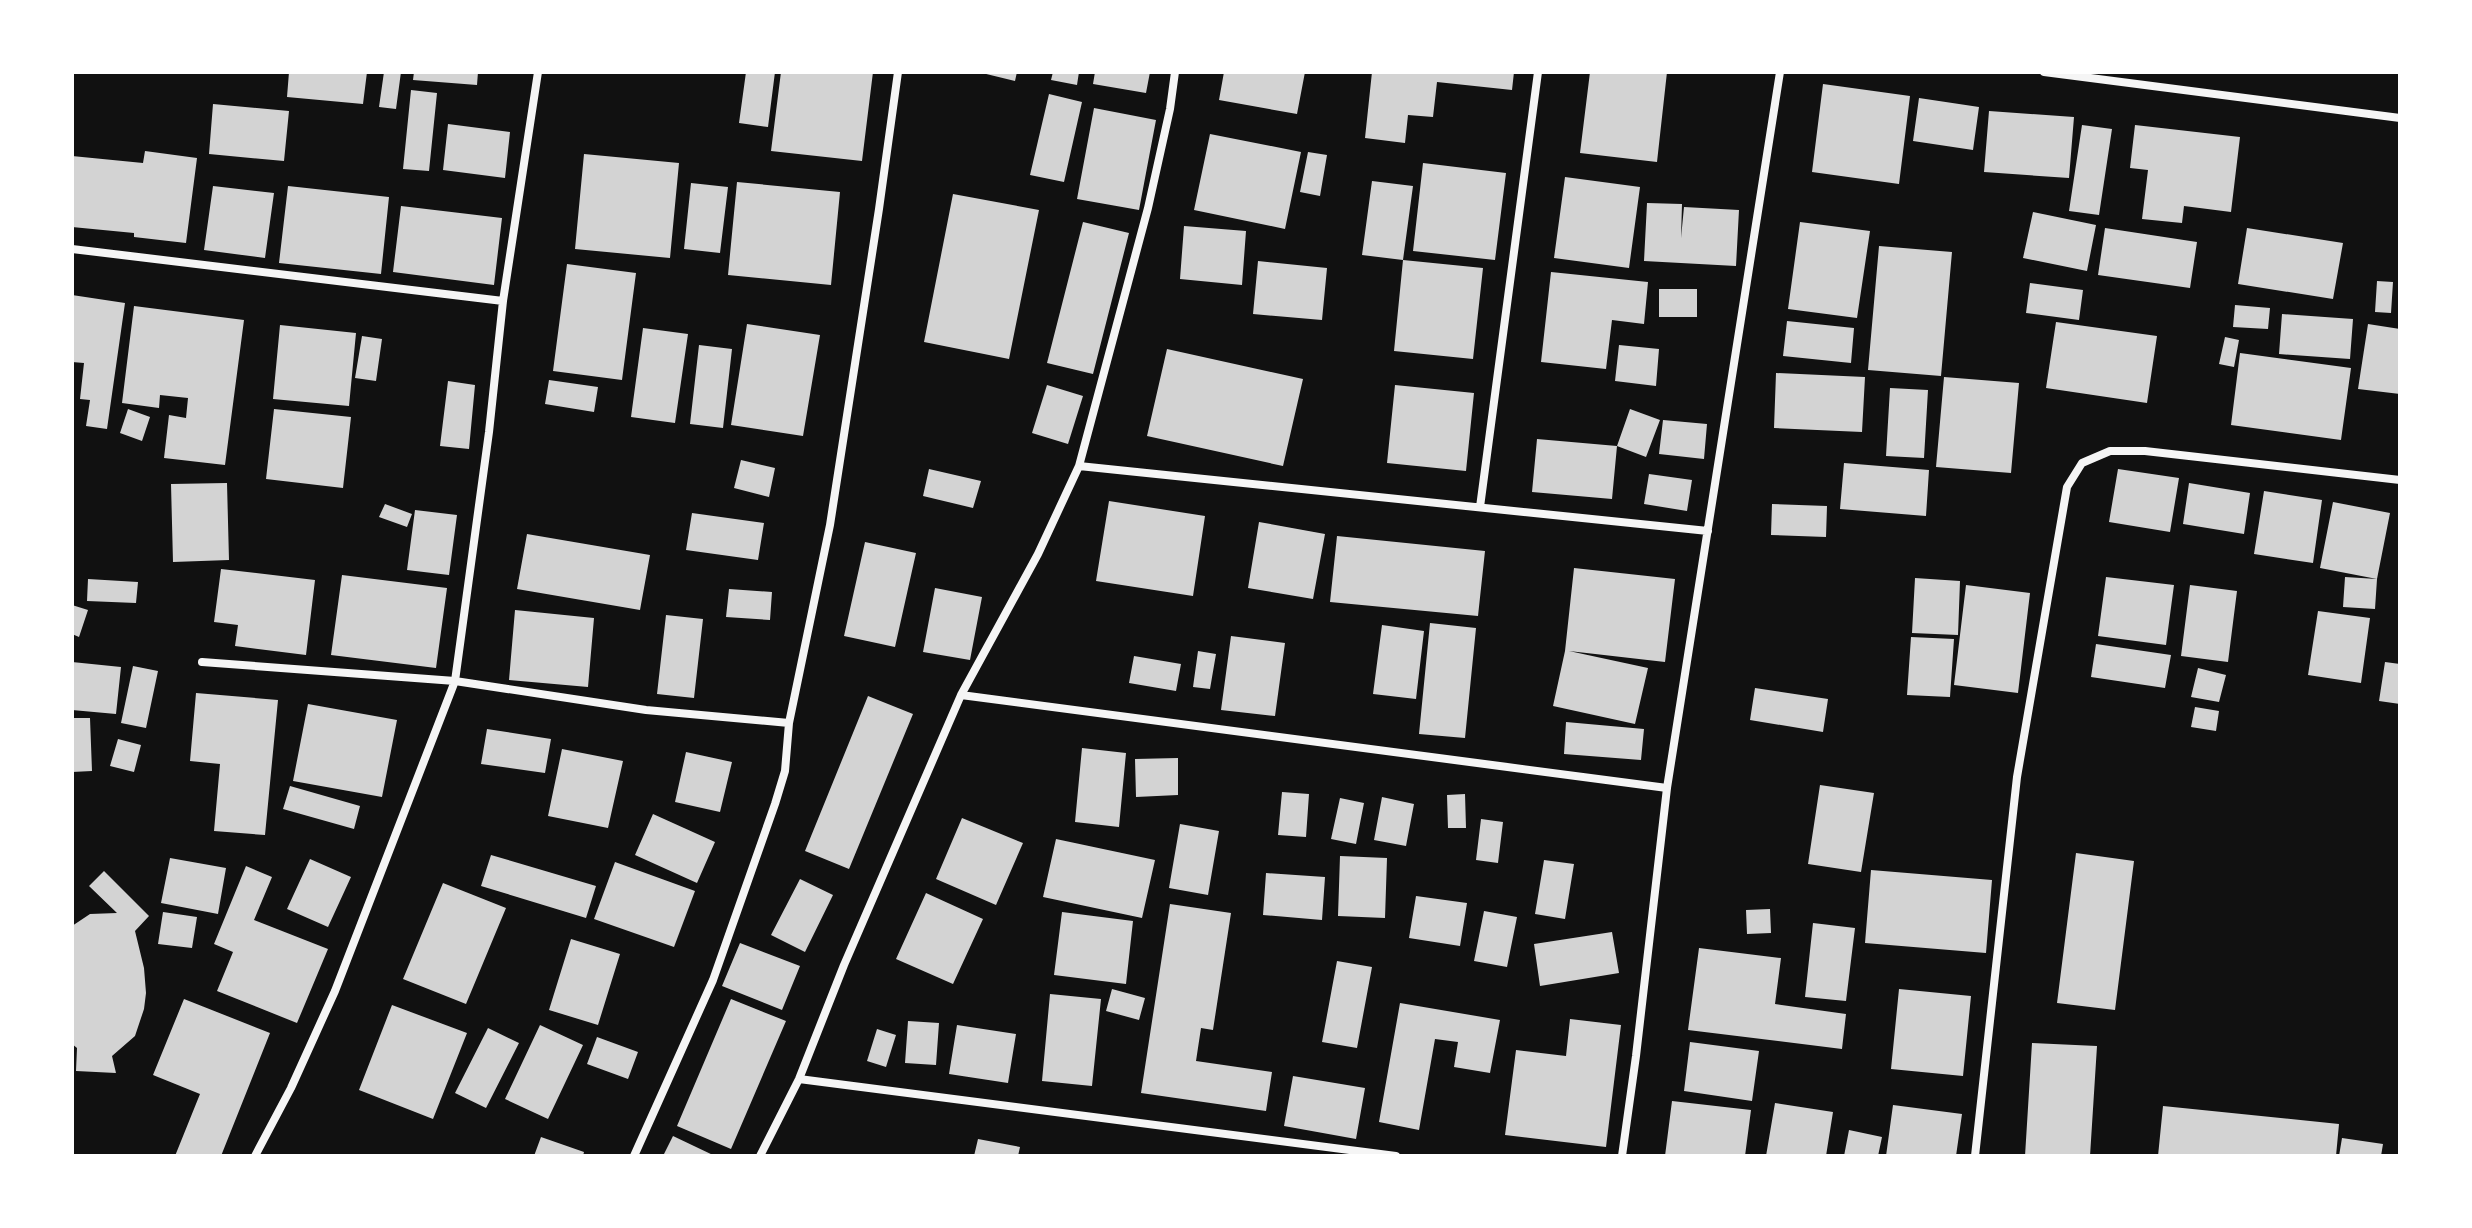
<svg xmlns="http://www.w3.org/2000/svg" width="2472" height="1228" viewBox="0 0 2472 1228" font-family="'Nunito Sans',sans-serif">
	<style>
		.building { fill: #d3d3d3 }
		.lines { fill: none; stroke-linecap: round; stroke-linejoin: round }
		.minor { stroke: #f5f5f5; stroke-width: 8 }
	</style>
	<rect width="100%" height="100%" fill="#111"/>
	<!-- building -->
	<path class="building" d="M289 72H367L363 104 287 97Z
		M384 72H401L396 109 379 107Z
		M414 72H478L477 85 413 80Z
		M746 72H775L768 127 739 123Z
		M781 72H873L862 161 771 151Z
		M978 72H1017L1015 81Z
		M1053 72H1079L1077 85 1051 80Z
		M1095 72H1150L1146 93 1093 84Z
		M1224 72H1305L1297 114 1219 100Z
		M1372 72H1514L1512 90 1437 82 1433 117 1408 115 1405 143 1365 138Z
		M1590 72H1667L1657 162 1580 153Z
		M1823 84 1910 96 1899 184 1812 172Z
		M411 90 437 93 429 171 403 169Z
		M1049 94 1082 102 1064 182 1030 175Z
		M1919 98 1979 107 1973 150 1913 141Z
		M213 104 289 111 284 161 209 154Z
		M1094 108 1156 120 1139 210 1077 199Z
		M1989 111 2074 117 2069 178 1984 172Z
		M448 124 510 132 505 178 443 170Z
		M2082 125 2112 129 2099 215 2069 211Z
		M2135 125 2240 137 2231 212 2184 206 2182 223 2142 219 2148 170 2130 168Z
		M1210 134 1301 152 1285 229 1194 210Z
		M145 151 197 158 186 243 134 237V233L72 227V156L143 163Z
		M1308 152 1327 155 1320 196 1300 192Z
		M584 154 679 163 670 258 575 249Z
		M1423 163 1506 173 1495 260 1413 251Z
		M1565 177 1640 187 1629 268 1554 258Z
		M1372 181 1413 186 1403 260 1362 255Z
		M737 182 840 192 831 285 728 275Z
		M691 183 728 187 720 253 684 249Z
		M213 186 274 193 265 258 204 250Z
		M288 186 389 197 381 274 279 263Z
		M953 194 1039 210 1009 359 924 342Z
		M1647 203 1682 204 1681 238 1684 207 1739 210 1736 266 1644 261Z
		M401 206 502 218 494 285 393 272Z
		M2033 212 2096 225 2087 271 2023 258Z
		M1083 222 1129 233 1093 374 1047 363Z
		M1800 222 1870 231 1857 318 1788 309Z
		M1184 226 1246 231 1242 285 1180 279Z
		M2105 228 2197 242 2190 288 2098 275Z
		M2247 228 2343 243 2333 299 2238 284Z
		M1879 246 1952 252 1941 376 1868 370Z
		M1403 260 1483 268 1473 359 1394 351Z
		M1258 261 1327 268 1322 320 1253 314Z
		M567 264 636 273 622 380 553 371Z
		M1551 272 1648 282 1644 324 1612 320 1606 369 1541 362Z
		M2377 281 2393 282 2391 313 2375 312Z
		M2030 283 2083 290 2079 320 2026 313Z
		M1659 289H1697V317H1659Z
		M72 295 125 303 107 429 86 426 90 400 80 399 84 363 72 362Z
		M2235 305 2270 308 2268 329 2233 327Z
		M134 306 244 320 225 465 164 458 169 415 186 418 188 398 160 395 159 408 122 403Z
		M2282 314 2353 319 2350 359 2279 354Z
		M1787 321 1854 328 1851 363 1783 356Z
		M2056 322 2157 336 2147 403 2046 388Z
		M747 324 820 335 803 436 731 425Z
		M2368 324 2400 329V394L2358 389Z
		M280 325 356 333 349 406 273 399Z
		M643 328 688 334 675 423 631 417Z
		M362 336 382 339 376 381 355 378Z
		M2225 337 2239 340 2234 367 2219 364Z
		M699 345 732 349 723 428 690 424Z
		M1619 345 1659 349 1656 386 1615 381Z
		M1167 349 1303 379 1283 466 1147 436Z
		M2240 353 2351 368 2341 440 2231 425Z
		M1776 373 1865 377 1862 432 1774 428Z
		M1944 377 2019 383 2011 473 1936 467Z
		M549 380 598 387 594 412 545 404Z
		M448 381 475 385 469 449 440 446Z
		M1047 385 1083 396 1068 444 1032 433Z
		M1395 385 1474 393 1466 471 1387 463Z
		M1890 388 1928 390 1924 458 1886 456Z
		M128 409 150 417 142 441 120 433Z
		M274 409 351 417 343 488 266 479Z
		M1630 409 1660 420 1646 457 1617 446Z
		M1663 420 1707 424 1704 459 1659 454Z
		M1537 439 1617 446 1612 499 1532 492Z
		M741 460 775 468 769 497 734 488Z
		M1844 463 1929 470 1926 516 1840 509Z
		M929 469 981 481 973 508 923 496Z
		M2118 469 2179 478 2170 532 2109 522Z
		M1649 474 1692 480 1687 511 1644 504Z
		M227 483 229 560 173 562 171 484Z
		M2189 483 2250 493 2244 534 2183 524Z
		M2264 491 2322 500 2313 563 2254 554Z
		M1109 501 1205 516 1193 596 1096 581Z
		M2333 502 2390 513 2377 579 2320 568Z
		M385 504 412 514 407 527 379 517Z
		M1772 504 1827 506 1826 537 1771 535Z
		M415 510 457 515 449 575 407 570Z
		M692 513 764 523 758 560 686 550Z
		M1259 522 1325 534 1313 599 1248 588Z
		M527 534 650 555 640 610 517 589Z
		M1337 536 1485 551 1478 616 1330 602Z
		M865 542 916 553 895 647 844 636Z
		M1574 568 1675 579 1665 662 1569 651 1648 668 1635 724 1553 706 1565 651Z
		M221 569 315 580 306 655 235 646 238 625 214 622Z
		M342 575 447 588 436 668 331 655Z
		M2106 577 2174 585 2166 645 2098 636Z
		M2345 577 2377 579 2375 609 2343 607Z
		M1915 578 1960 581 1958 635 1912 633Z
		M88 579 138 582 136 603 87 601Z
		M1966 585 2030 593 2018 693 1954 685Z
		M2190 585 2237 591 2228 662 2181 656Z
		M935 588 982 597 970 660 923 652Z
		M729 589 772 592 770 620 726 617Z
		M72 605 88 610 79 637 72 634Z
		M515 610 594 618 588 687 509 680Z
		M2318 611 2370 618 2361 683 2308 675Z
		M666 615 703 619 694 698 657 694Z
		M1430 623 1476 628 1465 738 1419 734Z
		M1382 625 1424 631 1416 699 1373 694Z
		M1231 636 1285 643 1275 716 1221 710Z
		M1911 637 1954 639 1950 697 1907 695Z
		M2096 644 2171 655 2165 688 2091 677Z
		M1198 651 1216 654 1210 689 1193 687Z
		M1134 656 1181 664 1176 691 1129 683Z
		M72 662 121 667 116 714 72 710Z
		M2385 662 2400 664V704L2379 701Z
		M133 666 158 671 146 728 121 723Z
		M2198 668 2226 675 2219 702 2191 697Z
		M1755 688 1828 699 1823 732 1750 720Z
		M196 693 278 700 265 835 214 831 220 764 190 761Z
		M868 696 913 714 849 869 805 851Z
		M308 704 397 720 382 797 293 781Z
		M2195 707 2219 711 2216 731 2191 727Z
		M72 718H90L92 771 72 772Z
		M1566 722 1644 729 1641 760 1564 754Z
		M487 729 551 739 545 773 481 764Z
		M118 739 141 745 134 772 110 766Z
		M1082 748 1126 753 1119 827 1075 822Z
		M562 749 623 761 608 828 548 816Z
		M686 752 732 762 720 812 675 802Z
		M1178 758V795L1136 797 1135 759Z
		M1820 785 1874 793 1861 872 1808 864Z
		M290 786 360 806 354 829 283 809Z
		M1282 792 1309 794 1306 837 1278 835Z
		M1465 794 1466 828H1448L1447 795Z
		M1382 797 1414 804 1406 846 1374 840Z
		M1340 798 1364 803 1356 844 1331 839Z
		M653 814 715 842 697 883 635 855Z
		M962 818 1023 843 996 905 936 879Z
		M1481 819 1503 822 1498 863 1476 860Z
		M1180 824 1219 831 1208 895 1169 888Z
		M1056 839 1155 860 1142 918 1043 897Z
		M2076 853 2134 861 2115 1010 2057 1003Z
		M491 855 596 886 586 918 481 886Z
		M1340 856 1387 858 1385 918 1338 916Z
		M170 858 226 868 218 914 161 903Z
		M310 859 351 877 328 927 287 909Z
		M1544 860 1574 864 1565 919 1535 914Z
		M615 862 695 891 674 947 594 919Z
		M246 866 272 877 254 920 328 949 297 1023 217 991 233 952 214 944Z
		M1871 870 1992 880 1986 953 1865 943Z
		M104 871 149 916 135 931 144 968 146 993 144 1009 135 1036 112 1056 116 1073 76 1071 77 1048 72 1044V926L90 914 117 913 89 886Z
		M1266 873 1325 877 1322 920 1263 915Z
		M800 879 833 895 805 952 771 935Z
		M443 883 506 908 466 1004 403 979Z
		M926 893 983 919 953 984 896 959Z
		M1416 896 1467 903 1460 946 1409 938Z
		M1170 904 1231 913 1213 1030 1201 1028 1196 1061 1272 1072 1266 1111 1141 1093Z
		M1770 909 1771 933 1747 934 1746 910Z
		M1484 911 1517 917 1507 967 1474 961Z
		M163 912 197 917 192 948 158 944Z
		M1062 912 1133 921 1126 984 1054 975Z
		M1813 923 1855 928 1846 1001 1805 997Z
		M1612 932 1619 973 1540 986 1534 944Z
		M571 939 620 954 598 1025 549 1010Z
		M740 943 800 966 782 1010 722 986Z
		M1699 948 1781 958 1775 1004 1846 1014 1842 1049 1688 1030Z
		M1337 961 1372 967 1357 1048 1322 1042Z
		M1112 989 1145 998 1139 1020 1106 1011Z
		M1899 989 1971 996 1963 1076 1891 1069Z
		M1050 994 1101 999 1092 1086 1042 1081Z
		M184 999 270 1033 221 1156H175L200 1094 153 1075Z
		M731 999 786 1021 731 1149 677 1126Z
		M1400 1003 1500 1020 1490 1073 1454 1067 1458 1042 1435 1039 1419 1130 1379 1122Z
		M392 1005 467 1033 433 1119 359 1090Z
		M1570 1019 1621 1025 1606 1147 1505 1135 1516 1050 1566 1056Z
		M908 1021 939 1023 936 1065 905 1063Z
		M540 1025 583 1045 548 1119 505 1099Z
		M957 1025 1016 1034 1008 1083 949 1074Z
		M488 1028 519 1043 486 1108 455 1093Z
		M877 1029 896 1035 886 1067 867 1061Z
		M597 1037 638 1052 628 1079 587 1064Z
		M1690 1042 1759 1051 1752 1101 1684 1091Z
		M2032 1043 2097 1046 2090 1156H2025Z
		M1293 1076 1365 1088 1356 1139 1284 1126Z
		M1672 1101 1751 1110 1745 1156H1665Z
		M1775 1103 1833 1112 1826 1156H1766Z
		M1893 1105 1962 1114 1956 1156H1886Z
		M2163 1106 2339 1124 2336 1156H2158Z
		M1849 1130 1882 1137 1878 1156H1844Z
		M673 1136 715 1156H663Z
		M541 1137 584 1152 583 1156H534Z
		M2342 1138 2383 1144 2381 1156H2339Z
		M978 1139 1020 1147 1018 1156H974Z"/>
	<g class="lines">
		<!-- minor -->
		<path class="minor" d="M2044 72 2400 118
			M72 249 503 301
			M1079 466 1708 531
			M1480 507 1538 72
			M202 662 455 681 646 710 789 723
			M961 695 1667 788
			M799 1079 1396 1156
			M255 1156 291 1088 335 991 455 681 489 432 503 301 538 72
			M634 1156 713 980 775 804 785 771 789 723 830 525 879 209 898 72
			M760 1156 799 1079 844 965 961 695 1038 554 1079 466 1148 208 1170 109 1175 72
			M1622 1156 1636 1056 1667 788 1780 72
			M1975 1156 2017 777 2067 487 2082 463 2110 451H2145L2400 480"/>
	</g>
	<!-- border -->
	<rect width="2472" height="1228" fill="none" stroke="#ffffff" stroke-width="148"/>
</svg>
